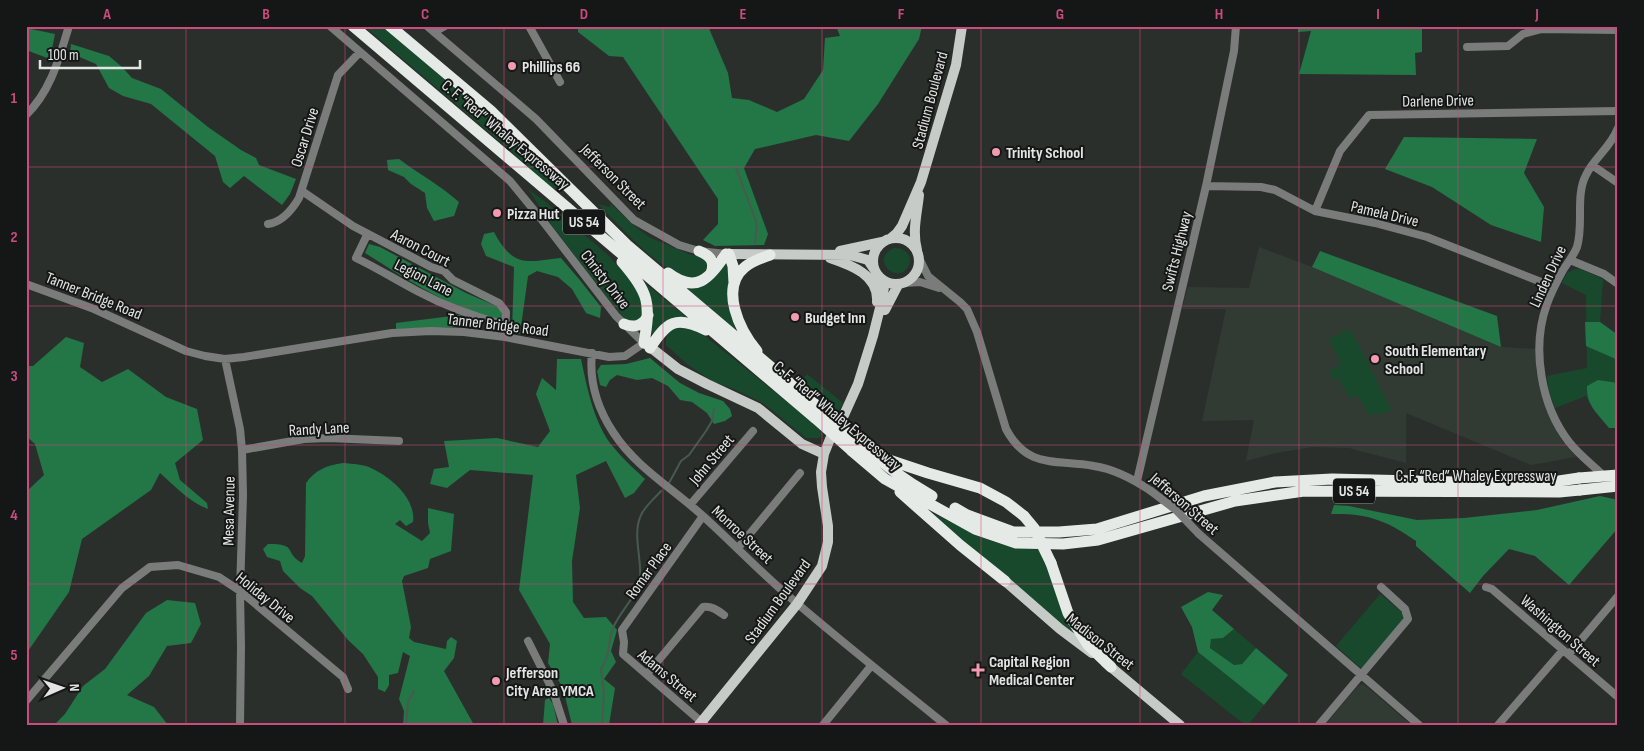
<svg xmlns="http://www.w3.org/2000/svg" width="1644" height="751" viewBox="0 0 1644 751" font-family="'Sofia Sans Condensed',sans-serif">
	<style>
		.built { fill: #313b34 }
		.green { fill: #18492c }
		.forest { fill: #237646 }
		.lines { fill: none; stroke-linecap: round; stroke-linejoin: round }
		.stream { stroke: #485a4f; stroke-width: 2 }
		.minor { stroke: #7a7c7b; stroke-width: 8 }
		.major { stroke: #c7cbc8; stroke-width: 10 }
		.highway { stroke: #e5eae6; stroke-width: 11 }
		.minor-bridge { stroke: #7a7c7b; stroke-width: 8 }
		.highway-bridge { stroke: #e5eae6; stroke-width: 11 }
		.grid { fill: none; stroke: #ca4b7d; stroke-width: 1; stroke-opacity: 0.55 }
		.poi-dot { fill: #f29ab0; stroke: #151716; stroke-width: 2 }
		.labels { text-anchor: middle; stroke-width: 4; stroke-linejoin: round; paint-order: stroke }
		.shield { fill: #151716; stroke: #a4a7a6; stroke-width: 1 }
		.shield-label { font-size: 15px; font-weight: bold; fill: #e2e5e3 }
		.poi-label { font-size: 16px; font-weight: bold; fill: #e2e5e3; stroke: #151716; text-anchor: start }
		.street-label { font-size: 16px; fill: #e2e5e3; stroke: #151716 }
		.neatline { fill: none; stroke: #ca4b7d; stroke-width: 2 }
		.grid-label { font-size: 16px; text-anchor: middle; font-weight: bold; fill: #ca4b7d }
	</style>
	<rect width="100%" height="100%" fill="#2b2f2c"/>
	<!-- built -->
	<path class="built" d="M1259 247 1312 267 1501 347 1536 349V369L1540 390 1549 416 1559 436 1576 457 1531 465 1406 413V463L1349 448 1312 447 1276 453 1246 461 1254 420 1202 421 1226 309H1182L1188 287 1249 288Z
		M1362 684 1366 686 1411 725H1325L1358 686Z"/>
	<!-- green -->
	<path class="green" d="M364 26H385L495 120 559 184 553 190 503 144Z
		M528 189 547 203 609 256 637 288 646 311 640 322 627 321 613 305 553 227Z
		M598 204 609 207 611 204 633 225 649 237 691 255 701 256 708 264 704 274C699 276 694 279 689 278 662 274 618 224 598 204Z
		M894 248C904 247 913 255 909 265 899 287 868 259 894 248Z
		M724 262 728 263 735 329 688 290V288Z
		M1575 269H1580L1603 279 1600 322 1618 335V453H1616V428H1609L1589 402 1586 396 1555 408 1549 391 1547 376 1587 368 1586 295 1562 283 1567 273Z
		M646 284 689 319 648 335Z
		M681 327 689 328 701 333 810 420 823 434 819 438H806L763 403 734 389 714 382 687 364 666 345C665 334 670 329 681 327Z
		M1348 330 1352 332 1391 409 1381 414H1368L1358 395 1351 399 1338 378 1334 380 1329 371 1341 364 1329 339Z
		M807 374 843 403 836 415 808 388 809 386 802 380Z
		M925 510 994 542 1013 547 1043 550 1077 639Z
		M1380 594 1402 612 1404 619 1364 667 1361 668 1336 646Z
		M1234 629 1256 648 1242 664 1234 665 1210 648 1211 639 1223 638Z
		M1198 652 1264 705 1248 725H1245L1181 674Z"/>
	<!-- forest -->
	<path class="forest" d="M578 26H708L728 73 732 98 749 100 777 112 804 99 823 70 825 38 840 36 836 26H922L919 39 878 104 849 141 816 135 755 149 744 168 768 234 764 245 715 246 703 240 718 224V199L623 57 609 56 578 32Z
		M1298 26H1422V52L1415 53 1416 75 1299 74 1311 31 1298 32Z
		M26 28 55 34 50 59 26 50Z
		M71 44 109 56 122 67 132 78 161 89 208 127 241 150 256 158 259 165 296 179 290 194 282 205 244 176 230 188 223 182 215 156 151 104 123 96 109 88 96 64 70 53Z
		M1404 137 1537 139 1524 173 1544 207 1541 242 1491 225 1432 187 1385 169Z
		M399 159C419 174 440 185 459 202L454 216 434 221 427 208 425 193 411 184 404 177 388 170 387 160Z
		M494 232C499 242 509 257 521 260 532 263 549 259 561 258L579 279 601 307 600 318 586 313 572 289 558 277 537 271 528 276 520 334 512 332 514 267 486 256 481 244 484 234Z
		M369 244 380 247 466 293 501 308 505 314 502 320C452 310 408 280 365 253Z
		M1320 251 1497 316 1501 347 1312 267Z
		M460 315 466 317 468 327 396 329V323Z
		M1585 322H1600L1618 335V360L1586 346Z
		M66 337 84 343 80 367 102 382 128 369 166 397 197 409 203 440 175 463 180 480 207 503 208 509C189 502 175 486 160 473L151 490 82 539 69 592 26 654V492L44 475 35 444 26 436V366H33Z
		M650 358 680 383 699 393 723 401 730 409 732 416 725 421 714 424 707 413 692 402 680 400 668 386 652 378 637 380 617 375 610 380 606 387 600 385 597 371 601 365 626 364Z
		M557 359H581C587 387 593 419 610 443 620 456 633 468 645 479L634 493 625 498 606 461 576 475 580 508 572 561 573 602 584 618 606 617 617 630 611 651 616 662 604 679 615 688 609 725H572L563 688 548 663 550 644 519 590 533 475 470 470 447 488 430 484 434 469 449 467 444 441 497 438 538 447 550 431 536 394 542 378 556 390Z
		M1598 380 1618 383V428H1609C1597 413 1586 405 1587 386Z
		M343 463C353 464 364 464 373 469 392 478 416 499 413 522L406 526 400 520 395 524 422 541 430 533 428 523V508L454 514 451 551 430 559 428 568 404 576 402 581 411 627 409 638 414 642 446 649 447 641 451 637 457 641 454 658 444 671 474 725H403L404 711 399 699 410 656 403 652 398 673 389 675V685L385 692 378 689V677L363 654 348 640 312 596 300 588 283 571 280 561 267 557 263 549 268 544C299 544 283 552 302 563L305 556 306 483C315 470 327 465 343 463Z
		M1600 496 1614 499 1618 501V528L1569 585 1535 556 1509 549 1483 576 1470 593 1416 546V541C1386 520 1367 513 1331 514L1334 505 1349 506 1417 520 1464 518 1537 510Z
		M1208 592 1223 595 1212 610 1234 629 1223 638 1211 639 1210 648 1234 665 1242 664 1256 648 1288 675 1264 705 1198 652 1192 627 1181 607Z
		M167 600 195 603 201 624 191 643 167 646 149 676 127 695 154 707 168 725H54L65 714 83 686 105 669 146 613Z
		M549 698 553 704 558 725H543L545 700Z"/>
	<g class="lines">
		<!-- stream -->
		<path class="stream" d="M736 168 757 224 755 243
			M669 483 681 461 689 455 706 431 712 421 714 409
			M406 725 408 701 414 691
			M602 725 604 692 601 669C611 656 607 640 614 626 620 612 639 593 640 579 642 558 632 534 641 515 645 506 655 498 661 491"/>
		<!-- minor -->
		<path class="minor" d="M427 26 536 119 634 220 679 245 699 251 726 254
			M529 26 560 82
			M434 32 445 26
			M1467 47 1508 46 1523 34 1542 29 1618 30
			M26 115C51 91 59 58 69 26
			M1592 165 1618 183
			M1206 186 1261 187 1275 190 1315 211 1375 223 1427 237 1554 287
			M302 191 353 226 431 267 444 271 453 280 499 303 506 312 505 337
			M1315 211 1340 151 1369 115 1618 111
			M268 224C282 222 292 210 299 198L338 75 360 52
			M367 235 356 258C377 268 396 280 417 291 445 306 475 317 506 325
			M919 258 928 276 960 302 967 309 977 332 1006 429C1028 470 1056 459 1094 466 1115 469 1133 479 1151 491
			M1570 260 1604 274 1618 284
			M905 283 920 282 939 288
			M26 284 94 309 186 351 205 356 225 359 244 357 392 333 431 331 464 332 505 337 609 357 625 356 644 343 616 316 542 220 510 181 330 26
			M592 353C589 381 598 409 613 432 636 468 674 489 704 517 736 546 766 578 799 605 847 646 896 685 946 725
			M225 359 240 429 242 450 243 495 240 591 241 647 240 725
			M242 450 304 439 328 438 399 441
			M1605 477C1593 465 1580 456 1569 442 1541 406 1531 348 1547 304 1551 292 1557 281 1563 270 1568 262 1574 255 1577 247 1584 224 1575 196 1586 175 1594 158 1611 147 1618 128
			M1137 481 1206 186 1234 51 1236 26
			M690 505 753 431
			M703 516 622 630 624 642 623 654 705 725
			M1199 534 1419 725
			M738 548 800 473
			M1486 587 1492 589 1618 697
			M528 641 553 691 564 725
			M1569 654 1618 596
			M647 674 703 607C712 606 717 610 724 615
			M26 701 122 588 150 567 178 565 219 577 240 591 343 677 348 689
			M823 725 871 666
			M1319 725 1408 619 1405 609 1381 587
			M1498 725 1563 650"/>
		<!-- major -->
		<path class="major" d="M873 261a23 23 0 1 1 46 0a23 23 0 1 1-46 0Z
			M891 238 897 233 902 226 921 182 956 65 962 26
			M917 250C912 231 917 214 919 195
			M840 251 882 242
			M726 254 850 255 868 260 874 269
			M830 258C851 265 879 275 877 302
			M885 310 898 285
			M645 343 678 369 707 384 758 408 802 444 824 454
			M1005 581 1060 629 1092 653
			M1106 663 1180 725
			M699 725 797 604 822 566 828 542V526L822 487 821 472 824 454 830 439 844 415 858 384 873 336 883 296 884 286 877 275"/>
		<!-- highway -->
		<path class="highway" d="M353 26 815 418
			M390 26 491 111 627 245 823 411
			M699 251C709 255 716 261 711 273
			M729 254 733 266 734 283
			M622 262C649 293 651 303 644 343
			M668 273C697 295 709 278 726 254
			M624 324C634 328 644 326 648 315
			M650 348C667 322 675 315 706 330
			M757 351C740 331 719 288 745 267 752 261 762 258 770 255
			M858 442C880 462 906 481 932 496
			M852 451 885 479 975 529 1016 543 1063 544 1098 540 1235 501 1304 491 1559 492 1580 490
			M883 458 928 473 980 488 1006 502 1024 516
			M900 492 960 545 1005 581
			M955 508 967 515 1013 532H1059L1097 529 1204 496 1275 482 1332 479 1497 483 1552 482 1579 478
			M1051 563 1068 613 1088 645 1111 667"/>
		<!-- minor-bridge -->
		<path class="minor-bridge" d="M1151 491 1176 510 1199 534"/>
		<!-- highway-bridge -->
		<path class="highway-bridge" d="M823 411 858 442
			M815 418 852 451
			M1579 478 1618 475
			M1580 490 1618 486
			M1024 516 1034 528 1051 563"/>
	</g>
	<!-- grid -->
	<path class="grid" d="M186 26V725M345 26V725M504 26V725M663 26V725M822 26V725M981 26V725M1140 26V725M1299 26V725M1458 26V725M26 167H1618M26 306H1618M26 445H1618M26 584H1618"/>
	<!-- markers -->
	<g class="poi-dot">
		<circle cx="512" cy="66" r="5"/>
		<circle cx="996" cy="152" r="5"/>
		<circle cx="497" cy="213" r="5"/>
		<circle cx="795" cy="317" r="5"/>
		<circle cx="1375" cy="359" r="5"/>
		<path d="M975.5 662.5h5v5h5v5h-5v5h-5v-5h-5v-5h5z"/>
		<circle cx="496" cy="681" r="5"/>
	</g>
	<g class="labels">
		<!-- shield labels -->
		<g class="shield">
			<rect x="563" y="209.5" width="42" height="25" rx="4"/>
			<rect x="1333" y="478.5" width="42" height="25" rx="4"/>
		</g>
		<g class="shield-label">
			<text x="584" y="227">US 54</text>
			<text x="1354" y="496">US 54</text>
		</g>
		<!-- poi labels -->
		<g class="poi-label">
			<text x="522" y="72">Phillips 66</text>
			<text x="1006" y="158">Trinity School</text>
			<text x="507" y="219">Pizza Hut</text>
			<text x="805" y="323">Budget Inn</text>
			<text x="1385" y="356">South Elementary<tspan x="1385" dy="18">School</tspan></text>
			<text x="989" y="667">Capital Region<tspan x="989" dy="18">Medical Center</tspan></text>
			<text x="506" y="678">Jefferson<tspan x="506" dy="18">City Area YMCA</tspan></text>
		</g>
		<!-- street labels -->
		<g class="street-label">
			<text transform="translate(929 100) rotate(-75)" y="6">Stadium Boulevard</text>
			<text transform="translate(1438 100) rotate(-1)" y="6">Darlene Drive</text>
			<text transform="translate(506 134) rotate(40)" y="6">C. F. “Red” Whaley Expressway</text>
			<text transform="translate(304 137) rotate(-73)" y="6">Oscar Drive</text>
			<text transform="translate(614 176) rotate(45)" y="6">Jefferson Street</text>
			<text transform="translate(1385 213) rotate(13)" y="6">Pamela Drive</text>
			<text transform="translate(421 247) rotate(27)" y="6">Aaron Court</text>
			<text transform="translate(1176 251) rotate(-76)" y="6">Swifts Highway</text>
			<text transform="translate(1547 276) rotate(-65)" y="6">Linden Drive</text>
			<text transform="translate(424 277) rotate(27)" y="6">Legion Lane</text>
			<text transform="translate(606 279) rotate(52)" y="6">Christy Drive</text>
			<text transform="translate(94 295) rotate(22)" y="6">Tanner Bridge Road</text>
			<text transform="translate(498 324) rotate(7)" y="6">Tanner Bridge Road</text>
			<text transform="translate(838 415) rotate(40)" y="6">C. F. “Red” Whaley Expressway</text>
			<text transform="translate(319 428) rotate(-3)" y="6">Randy Lane</text>
			<text transform="translate(711 459) rotate(-50)" y="6">John Street</text>
			<text x="1476" y="481">C. F. “Red” Whaley Expressway</text>
			<text transform="translate(1185 503) rotate(41)" y="6">Jefferson Street</text>
			<text transform="translate(228 511) rotate(-89)" y="6">Mesa Avenue</text>
			<text transform="translate(743 534) rotate(43)" y="6">Monroe Street</text>
			<text transform="translate(648 570) rotate(-54)" y="6">Romar Place</text>
			<text transform="translate(266 597) rotate(39)" y="6">Holiday Drive</text>
			<text transform="translate(777 601) rotate(-54)" y="6">Stadium Boulevard</text>
			<text transform="translate(1561 630) rotate(41)" y="6">Washington Street</text>
			<text transform="translate(1101 641) rotate(38)" y="6">Madison Street</text>
			<text transform="translate(668 675) rotate(40)" y="6">Adams Street</text>
		</g>
	</g>
	<!-- border -->
	<rect width="1644" height="751" fill="none" stroke="#151716" stroke-width="55"/>
	<!-- north arrow -->
	<g transform="translate(62 688) rotate(88)" stroke="#151716" stroke-width="4" paint-order="stroke">
	<path d="M0-4L9 19L0 12L-9 19Z" fill="#e2e5e3"/>
	<text y="-8" font-size="14" font-weight="bold" text-anchor="middle" fill="#e2e5e3">N</text>
	</g>
	<!-- scale -->
	<path d="M40 60v8h100v-8" fill="none" stroke="#e2e5e3" stroke-width="2.5"/>
	<text x="48" y="60" font-size="15" fill="#e2e5e3" stroke="#151716" stroke-width="4" paint-order="stroke">100 m</text>
	<rect x="28" y="28" width="1588" height="696" class="neatline"/>
	<g class="grid-label">
		<text x="107" y="19">A</text>
		<text x="266" y="19">B</text>
		<text x="425" y="19">C</text>
		<text x="584" y="19">D</text>
		<text x="743" y="19">E</text>
		<text x="901" y="19">F</text>
		<text x="1060" y="19">G</text>
		<text x="1219" y="19">H</text>
		<text x="1378" y="19">I</text>
		<text x="1537" y="19">J</text>
		<text x="14" y="103">1</text>
		<text x="14" y="242">2</text>
		<text x="14" y="381">3</text>
		<text x="14" y="520">4</text>
		<text x="14" y="660">5</text>
	</g>
</svg>
